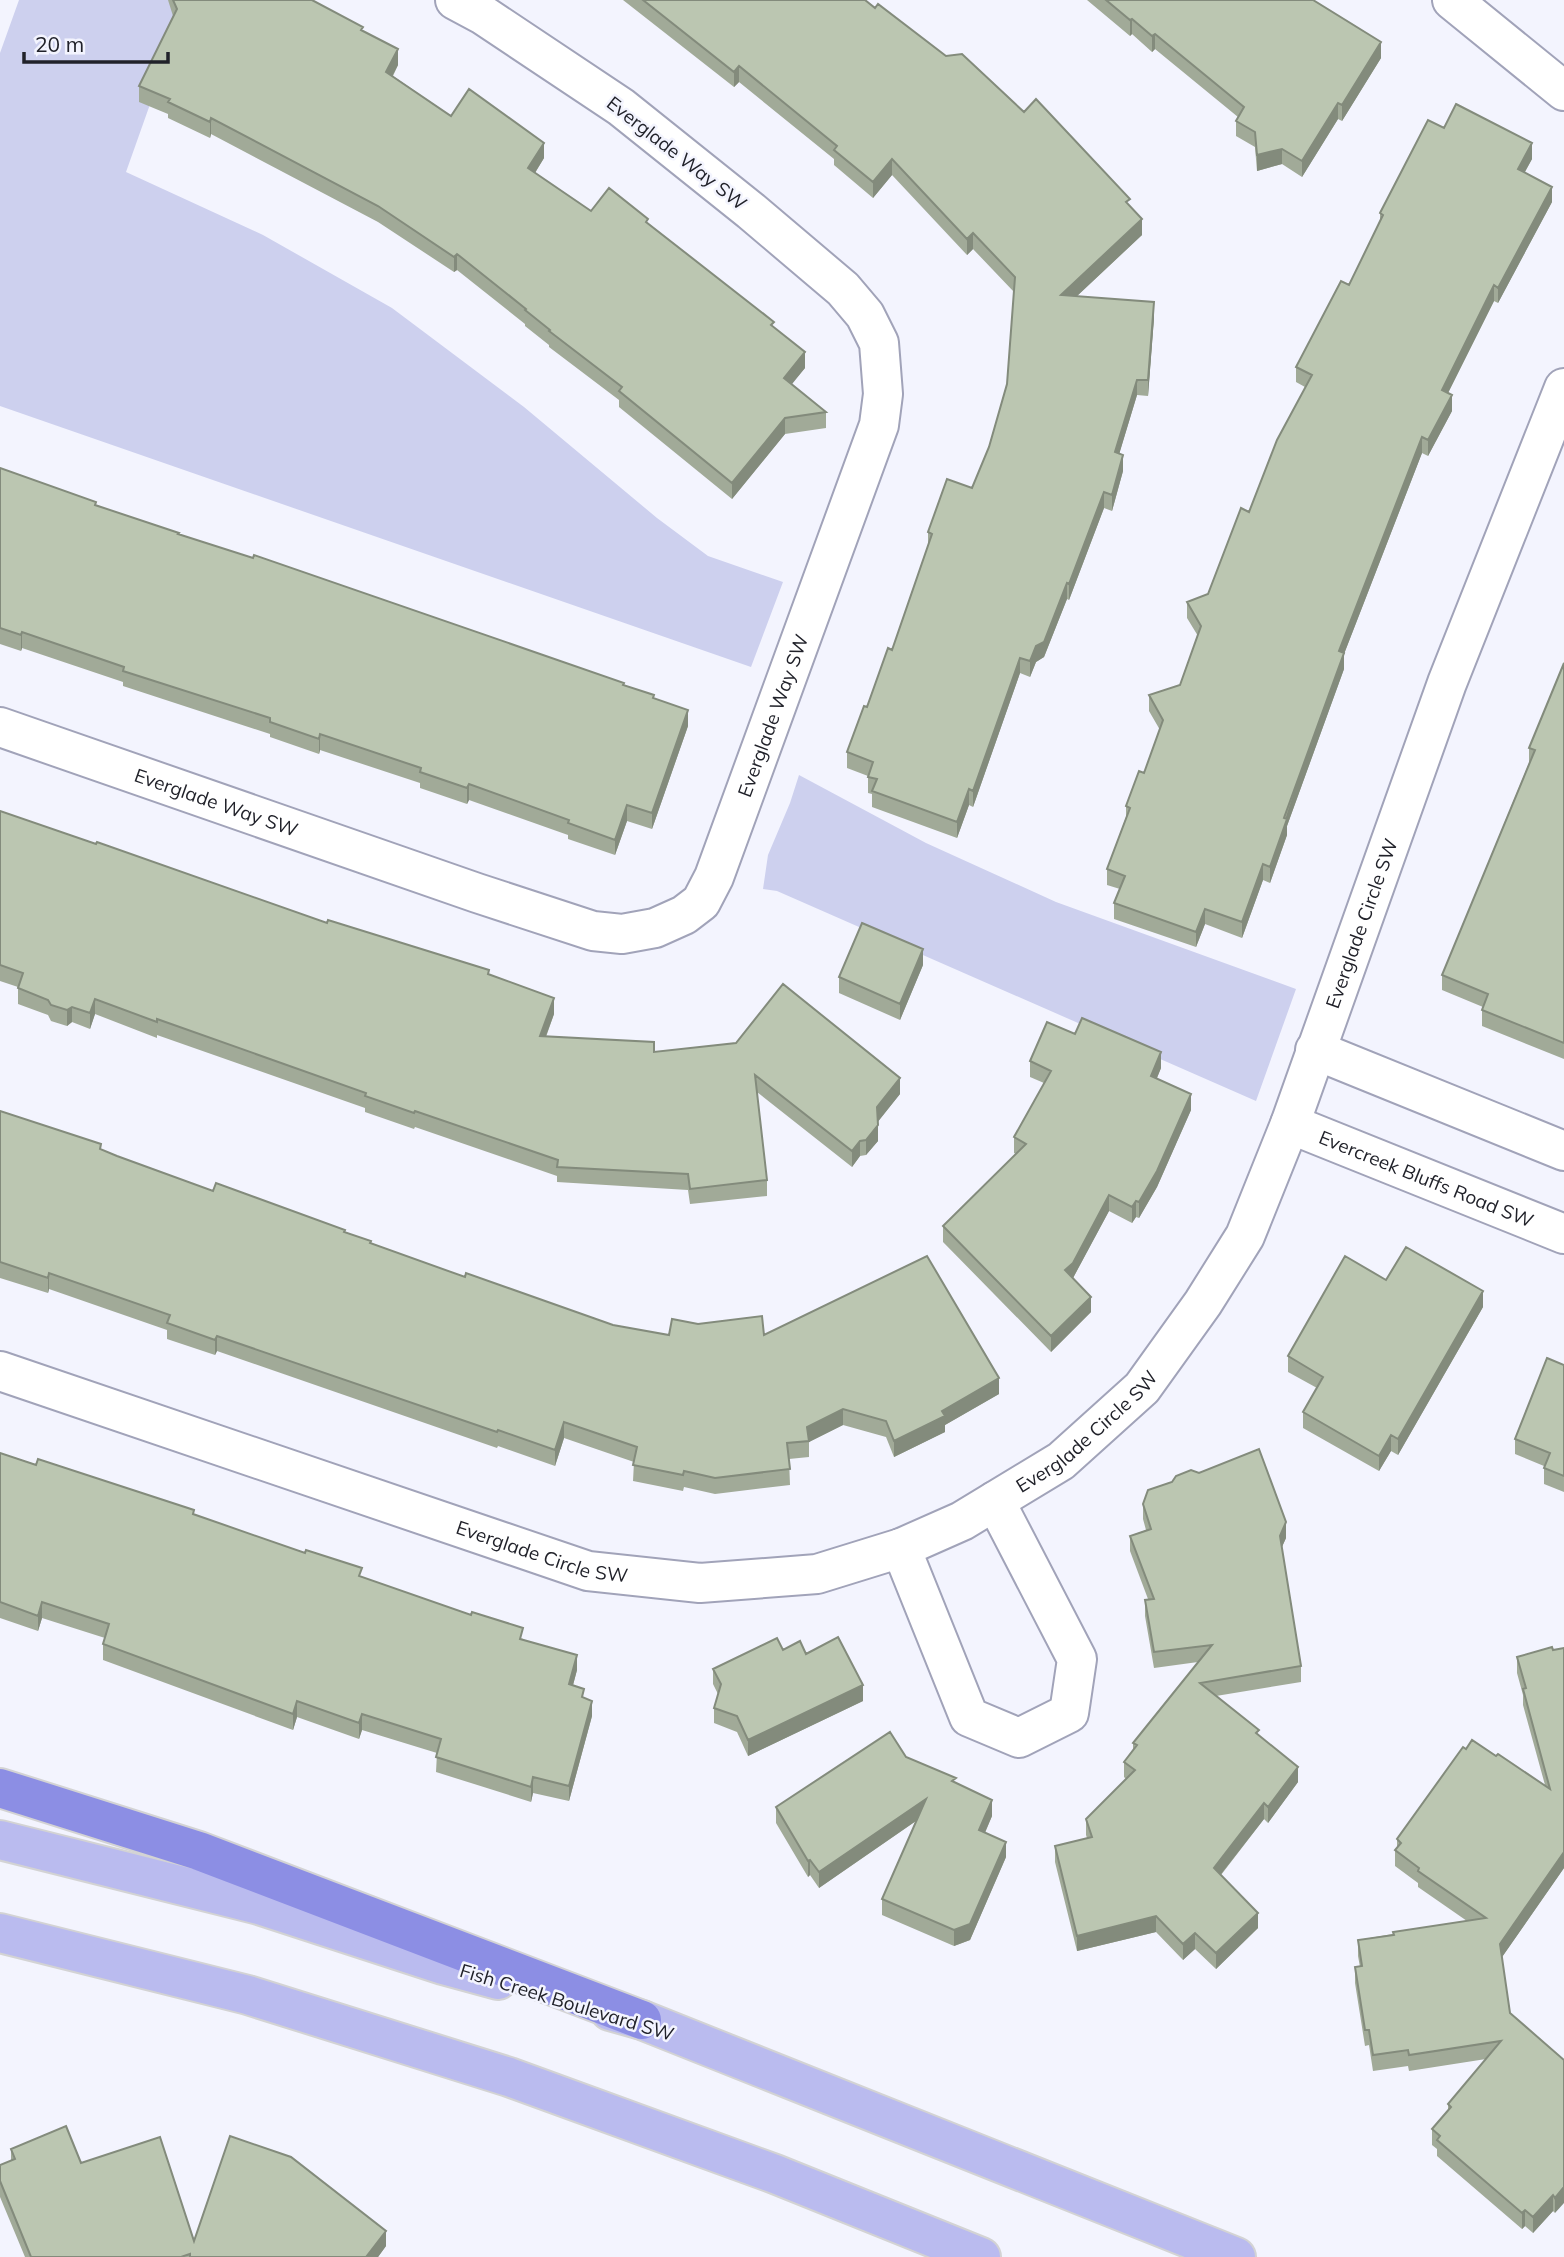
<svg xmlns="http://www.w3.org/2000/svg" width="1564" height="2257" viewBox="0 0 1564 2257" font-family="Mulish,sans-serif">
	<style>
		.green { fill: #cdd0ee }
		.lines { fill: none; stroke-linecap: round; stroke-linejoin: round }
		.minor-casing { stroke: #a1a3b9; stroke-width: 42 }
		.major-casing { stroke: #d3d3d4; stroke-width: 42 }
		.highway-casing { stroke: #d3d3d4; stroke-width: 42 }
		.minor { stroke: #fff; stroke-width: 38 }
		.major { stroke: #babbef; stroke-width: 38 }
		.highway { stroke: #8c8ee4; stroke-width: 38 }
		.wall { fill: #a1aa98 }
		.shaded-wall { fill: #838b7c }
		.building { fill: #bbc6b1; stroke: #838b7c; stroke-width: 2 }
		.labels { text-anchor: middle; stroke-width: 5; stroke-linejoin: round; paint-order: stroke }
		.street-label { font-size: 19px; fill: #21222a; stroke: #f3f4fe }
	</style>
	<rect width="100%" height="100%" fill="#f3f4fe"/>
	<!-- green -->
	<path class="green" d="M19 0H187L126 172 263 235 392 308 524 407 657 518 708 556 783 582 751 667 0 406V53Z
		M799 775 926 843 1056 902 1296 989 1256 1101 777 891 763 889 768 855 790 803Z"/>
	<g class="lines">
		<!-- minor casing -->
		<g class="minor-casing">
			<g id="minor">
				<path d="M1452 0 1564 91"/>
				<path id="s1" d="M0 727 477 893 593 931 622 934 655 928 684 915 701 902 714 877 879 425 883 394 879 343 865 315 843 289 751 211 621 107 483 15 455 0"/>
				<path d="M1315 1050 1564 1151"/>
				<path id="s2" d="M1290 1124 1564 1234"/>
				<path id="s3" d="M0 1371 588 1571 700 1583 817 1574 901 1548 962 1521 1061 1461 1142 1388 1203 1303 1245 1236 1290 1124 1447 683 1564 388"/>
				<path d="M901 1548 969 1717 1019 1738 1069 1713 1077 1659 995 1501"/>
			</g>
		</g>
		<!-- major casing -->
		<g class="major-casing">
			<path id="major" d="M0 1840 259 1905 443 1965 498 1980
				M0 1933 248 1995 509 2077 775 2174 981 2257
				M610 2011 642 2020 1236 2257"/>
		</g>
		<!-- highway casing -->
		<g class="highway-casing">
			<path id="highway" d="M0 1788 199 1851 642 2020"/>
		</g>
		<!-- minor -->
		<use href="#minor" class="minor"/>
		<!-- major -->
		<use href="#major" class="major"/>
		<!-- highway -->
		<use href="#highway" class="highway"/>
	</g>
	<!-- wall -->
	<path class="wall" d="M168 0H312L363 31 398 65 393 76 451 116 544 158 535 173 591 211 648 223 774 327 805 368 791 384 826 412V428L785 434 732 499 619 407V400L549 347V345L525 326V324L457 270 454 272 378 222 211 134 210 138 168 118V114L139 102V86L173 16Z
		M623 0H865L946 56 1024 112 1130 207 1142 235 1076 297 1154 318 1148 396 1137 395 1119 454 1123 471 1112 511 1104 508 1069 600 1067 599 1044 657 1036 662 1030 677 1020 673 973 807 969 805 957 838 872 807V794L868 793V776L847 768V752L892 650 928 546V532L972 488 989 447 1007 384 1014 292 973 249 967 255 892 175 873 198 834 165V159L739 82 734 87Z
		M1087 0H1313L1381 58 1342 121 1338 119 1302 177 1282 164 1257 171 1255 147 1236 136V121L1238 117 1155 49 1152 52 1132 34 1130 36Z
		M1444 128 1532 159 1525 172 1552 202 1498 303 1494 301 1448 393 1452 411 1428 456 1422 453 1344 654V669L1287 826V835L1270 883 1263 880 1242 938 1205 924 1196 947 1114 919V903L1120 889 1107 885V869L1126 817V806L1144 773 1160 730 1149 711V695L1180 685 1198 636 1187 618V602L1208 594 1249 512 1305 387 1296 382V367L1349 285 1380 222V213Z
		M0 468 96 505 179 534 624 685 654 698 688 726 652 829 627 821 615 855 568 839V835L469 800 467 804 420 788V783L320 750 319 754 270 737V734L123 686V682L22 648 21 651 0 644Z
		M1564 663V1059L1482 1026V1010L1483 1007 1442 990V975L1529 763V748Z
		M0 811 327 923 489 975 554 1014 546 1037 654 1052 900 1094 878 1121V1141L866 1155 860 1156 852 1167 757 1092 767 1180V1196L690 1204 688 1190 557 1182V1176L415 1127 414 1129 365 1112V1108L157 1035V1038L95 1014 90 1029 72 1022 67 1026 51 1021 48 1015 18 1004V987L0 981Z
		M923 965 900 1020 839 993V977Z
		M1075 1034 1161 1068 1157 1078 1191 1110 1157 1187 1139 1218 1136 1217 1132 1223 1109 1211 1073 1278 1091 1312 1051 1352 943 1242V1226L1016 1154 1014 1153V1137L1044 1083 1030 1077V1061Z
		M0 1111 117 1156 213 1191 345 1232 371 1243 465 1277 613 1325 669 1335H764L999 1394 945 1425V1432L894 1457 886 1437 843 1425 809 1442V1457L789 1459 790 1485 715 1494 684 1487 683 1491 633 1481 634 1462 564 1438 555 1466 498 1446 497 1448 217 1351 215 1355 167 1339V1330L49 1289 48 1293 0 1278Z
		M1386 1280 1483 1307 1398 1455 1391 1451 1379 1471 1303 1428V1412L1317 1388 1288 1372V1356Z
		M1564 1365V1492L1544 1484V1466L1515 1454V1439Z
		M0 1453 194 1514 362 1577 523 1639 577 1670 573 1685 584 1698 592 1716 569 1801 533 1793 531 1802 436 1772 437 1753 362 1730 359 1739 297 1717 293 1730 103 1660V1644L105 1638 42 1618 38 1631 0 1618Z
		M1143 1504 1286 1538 1282 1547 1301 1666V1682L1216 1696 1259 1735 1298 1782 1268 1823 1264 1819 1221 1875 1258 1928 1216 1969 1195 1949 1183 1960 1156 1932 1077 1951 1055 1862V1846L1087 1838 1086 1835V1819L1126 1779 1124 1777V1762L1133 1750V1743L1198 1662 1154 1668 1145 1616V1600L1148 1599 1130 1551V1536L1146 1530 1143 1519Z
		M1552 1647 1564 1868 1502 1957 1510 2013 1564 2060 1555 2213 1553 2211 1533 2233 1525 2226 1522 2229 1437 2156V2149L1432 2145V2129L1448 2110V2104L1486 2059 1409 2071 1408 2066 1373 2071 1369 2045 1365 2046 1355 1983V1967H1360L1358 1956V1940L1467 1921 1418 1887V1883L1395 1866V1850L1397 1848V1839L1466 1749 1496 1756 1545 1785 1523 1705V1695L1517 1673V1657Z
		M783 1650 806 1654 863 1701 748 1756 737 1732 714 1723V1708L718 1694 713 1684V1669Z
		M906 1757 956 1783 992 1816 985 1833 1006 1857 970 1940 954 1946 882 1915V1899L916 1821 819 1888 810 1875 808 1877 776 1823V1807Z
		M11 2149 81 2163 194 2241 386 2246 378 2257H25L0 2197V2165L11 2161Z"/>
	<!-- shaded-wall -->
	<path class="shaded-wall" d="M1132 19V34L1130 36V20Z
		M1155 34V49L1152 52V36Z
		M1381 42V58L1342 121V105Z
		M398 49V65L386 88V72Z
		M739 66V82L734 87V72Z
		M1338 103V119L1302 177V161Z
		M211 118V134L210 138V122Z
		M544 143V158L528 184V168Z
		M1532 143V159L1518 184V169Z
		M1282 149V164L1257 171V155Z
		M892 159V175L873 198V182Z
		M1552 187V202L1498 303V288Z
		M1142 219V235L1061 311V295Z
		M973 233V249L967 255V239Z
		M457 254V270L454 272V257Z
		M1494 285V301L1442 405V390Z
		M1154 302V318L1148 396V380Z
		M805 352V368L784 394V378Z
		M1137 380V395L1115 468V452Z
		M1452 395V411L1428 456V440Z
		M785 418V434L732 499V483Z
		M1422 437V453L1344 654V669L1287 826V835L1270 883V867L1339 651Z
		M1123 455V471L1112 511V495Z
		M1104 492V508L1069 600V584Z
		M1067 583V599L1044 657 1036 662 1030 677V661L1036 646Z
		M22 632V648L21 651V635Z
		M1020 658V673L973 807V791Z
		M688 710V726L652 829V813Z
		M320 734V750L319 754V739Z
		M469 784V800L467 804V788Z
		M969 789V805L957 838V822Z
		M627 805V821L615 855V840Z
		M1263 864V880L1242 938V922Z
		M1205 909V924L1196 947V932Z
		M923 949V965L900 1020V1004Z
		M554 998V1014L540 1052V1036Z
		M95 999V1014L90 1029V1013Z
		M72 1007V1022L67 1026V1010Z
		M1161 1052V1068L1151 1092V1076Z
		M900 1078V1094L877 1123V1107Z
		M1191 1094V1110L1157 1187 1139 1218V1202Z
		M878 1125V1141L866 1155V1140Z
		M860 1141V1156L852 1167V1151Z
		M1109 1195V1211L1073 1278 1065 1270Z
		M1136 1201V1217L1132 1223V1207Z
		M49 1273V1289L48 1293V1278Z
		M1483 1291V1307L1398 1455V1439Z
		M1091 1297V1312L1051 1352V1336Z
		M217 1336V1351L215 1355V1340Z
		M999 1378V1394L945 1425V1432L894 1457V1441L942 1411Z
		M843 1409V1425L809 1442 807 1427Z
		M564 1422V1438L555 1466V1450Z
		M1391 1435V1451L1379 1471V1456Z
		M1286 1522V1538L1280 1551V1536Z
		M42 1602V1618L38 1631V1616Z
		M577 1655V1670L569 1700V1684Z
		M863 1685V1701L748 1756V1740Z
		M297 1701V1717L293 1730V1714Z
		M592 1701V1716L569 1801V1786Z
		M362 1714V1730L359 1739V1723Z
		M1298 1767V1782L1268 1823V1807Z
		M533 1777V1793L531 1802V1787Z
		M926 1799V1814L819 1888V1872Z
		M992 1800V1816L979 1846V1830Z
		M1264 1803V1819L1214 1883V1868Z
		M1006 1842V1857L970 1940 954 1946V1930Z
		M1564 1852V1868L1500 1960V1944Z
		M810 1860V1875L808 1877V1861Z
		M1258 1913V1928L1216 1969V1953Z
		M1156 1916V1932L1077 1951V1936Z
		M1195 1933V1949L1183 1960V1944Z
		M1564 2187V2203L1555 2213V2198Z
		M1553 2195V2211L1533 2233V2217Z
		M1525 2210V2226L1522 2229V2213Z
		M386 2231V2246L378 2257H366Z"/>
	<!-- building -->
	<path class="building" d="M173 0H312L363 27 361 30 398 49 386 72 451 116 469 89 544 143 528 168 591 211 609 188 648 219 646 222 774 322 771 325 805 352 784 378 826 412 785 418 732 483 619 391 622 387 549 331 550 330 525 310 526 309 457 254 454 257 378 206 211 118 210 122 168 102 170 99 139 86 177 9Z
		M643 0H865L875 8 878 4 946 56 962 54 1024 112 1036 99 1130 199 1126 202 1142 219 1061 295 1154 302 1148 380H1137L1115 452 1123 455 1112 495 1104 492 1069 584 1067 583 1044 642 1036 646 1030 661 1020 658 973 791 969 789 957 822 872 791 877 779 868 777 873 762 847 752 864 706 867 707 888 648 892 650 932 534 928 532 947 479 972 488 989 447 1007 384 1015 277 973 233 967 239 892 159 873 182 834 150 837 146 739 66 734 72Z
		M1106 0H1313L1381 42 1342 105 1338 103 1302 161 1282 149 1257 155 1255 132 1236 121 1244 107 1155 34 1152 36 1132 19 1130 20Z
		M1456 104 1532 143 1518 169 1552 187 1498 288 1494 285 1442 390 1452 395 1428 440 1422 437 1339 651 1344 653 1284 818 1287 819 1270 867 1263 864 1242 922 1205 909 1196 932 1114 903 1125 876 1107 869 1130 808 1126 806 1139 771 1144 773 1163 720 1149 695 1180 685 1201 626 1187 602 1208 594 1241 508 1249 512 1277 440 1312 375 1296 367 1341 281 1349 285 1383 215 1380 213 1428 120 1444 128Z
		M0 468 96 502 95 505 179 533 178 534 253 558 254 555 624 683 623 685 654 695 653 698 688 710 652 813 627 805 615 840 568 823 569 820 469 784 467 788 420 772 421 768 320 734 319 739 270 722V718L123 671 124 667 22 632 21 635 0 628Z
		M1564 663V1043L1482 1010 1488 994 1442 975 1535 750 1529 748Z
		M0 811 96 844 97 842 327 923 328 920 489 970 488 974 554 998 540 1036 654 1042V1052L736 1043 783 984 900 1078 877 1107 878 1125 866 1140 860 1141 852 1151 755 1075 767 1180 690 1189 688 1174 557 1167 558 1160 415 1111 414 1113 365 1096 366 1093 157 1019V1022L95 999 90 1013 72 1007 67 1010 51 1005 48 1000 18 988 23 973 0 965Z
		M862 923 923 949 900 1004 839 977Z
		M1082 1018 1161 1052 1151 1076 1191 1094 1157 1171 1139 1202 1136 1201 1132 1207 1109 1195 1073 1263 1065 1270 1091 1297 1051 1336 943 1226 1026 1144 1014 1137 1051 1071 1030 1061 1047 1022 1075 1034Z
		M0 1111 101 1144 100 1149 117 1156 213 1191 216 1183 345 1230 344 1232 371 1241 370 1243 465 1277 466 1273 613 1325 669 1335 672 1319 698 1324 762 1316 764 1335 927 1256 999 1378 942 1411 945 1416 894 1441 886 1421 843 1409 807 1427 809 1441 787 1443 790 1469 715 1478 684 1471 683 1475 633 1465 637 1447 564 1422 555 1450 498 1430 497 1432 217 1336 215 1340 167 1323 170 1315 49 1273 48 1278 0 1262Z
		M1406 1247 1483 1291 1398 1439 1391 1435 1379 1456 1303 1412 1323 1377 1288 1356 1345 1256 1386 1280Z
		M1547 1358 1564 1365V1476L1544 1468 1550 1453 1515 1439Z
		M1259 1449 1286 1522 1280 1536 1301 1666 1200 1683 1259 1730 1256 1733 1298 1767 1268 1807 1264 1803 1214 1868 1258 1913 1216 1953 1195 1933 1183 1944 1156 1916 1077 1936 1055 1846 1092 1837 1086 1819 1135 1770 1124 1762 1137 1745 1133 1743 1212 1645 1154 1652 1145 1600 1154 1599 1130 1536 1151 1529 1143 1504 1148 1490 1172 1482 1176 1476 1191 1470 1199 1473Z
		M0 1453 36 1465 38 1459 194 1510 193 1514 305 1553 306 1550 362 1568 359 1576 471 1615 472 1612 523 1628 520 1639 577 1655 569 1684 584 1689 582 1697 592 1701 569 1786 533 1777 531 1787 436 1757 441 1739 362 1714 359 1723 297 1701 293 1714 103 1644 109 1624 42 1602 38 1616 0 1602Z
		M838 1637 863 1685 748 1740 737 1716 714 1708 721 1684 713 1669 777 1638 783 1650 800 1641 806 1654Z
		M1552 1647 1553 1650 1564 1648V1852L1500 1944 1510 2013 1564 2060V2187L1555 2198 1553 2195 1533 2217 1525 2210 1522 2213 1437 2140 1440 2136 1432 2129 1451 2107 1448 2104 1501 2041 1409 2055 1408 2050 1373 2055 1369 2030H1365L1355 1967 1362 1966 1358 1940 1394 1935 1393 1932 1486 1918 1418 1871 1419 1868 1395 1850 1401 1843 1397 1839 1463 1747 1466 1749 1472 1740 1496 1756 1498 1754 1550 1789 1523 1689 1526 1688 1517 1657Z
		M890 1732 906 1757 956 1778 952 1781 992 1800 979 1830 1006 1842 970 1924 954 1930 882 1899 926 1799 819 1872 810 1860 808 1861 776 1807Z
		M66 2126 81 2163 160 2137 194 2241 230 2136 291 2157 386 2231 366 2257H190V2254L181 2257H31L0 2181V2165L15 2159 11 2149Z"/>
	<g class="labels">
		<!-- street labels -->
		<g class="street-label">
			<text transform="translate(677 153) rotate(38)" y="7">Everglade Way SW</text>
			<text dy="7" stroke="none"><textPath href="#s1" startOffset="943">Everglade Way SW</textPath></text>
			<text dy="7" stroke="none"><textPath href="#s1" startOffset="229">Everglade Way SW</textPath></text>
			<text dy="7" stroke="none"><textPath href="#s3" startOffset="1748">Everglade Circle SW</textPath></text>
			<text dy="7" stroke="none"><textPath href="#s2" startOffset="147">Evercreek Bluffs Road SW</textPath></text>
			<text dy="7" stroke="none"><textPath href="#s3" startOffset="1160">Everglade Circle SW</textPath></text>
			<text dy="7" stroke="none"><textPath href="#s3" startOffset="572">Everglade Circle SW</textPath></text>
			<text transform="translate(567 2002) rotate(17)" y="7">Fish Creek Boulevard SW</text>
		</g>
	</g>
	<!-- scale -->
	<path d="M24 52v10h144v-10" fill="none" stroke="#21222a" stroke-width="3.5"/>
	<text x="35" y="52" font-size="21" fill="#21222a" stroke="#f3f4fe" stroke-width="5" paint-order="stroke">20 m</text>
</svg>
